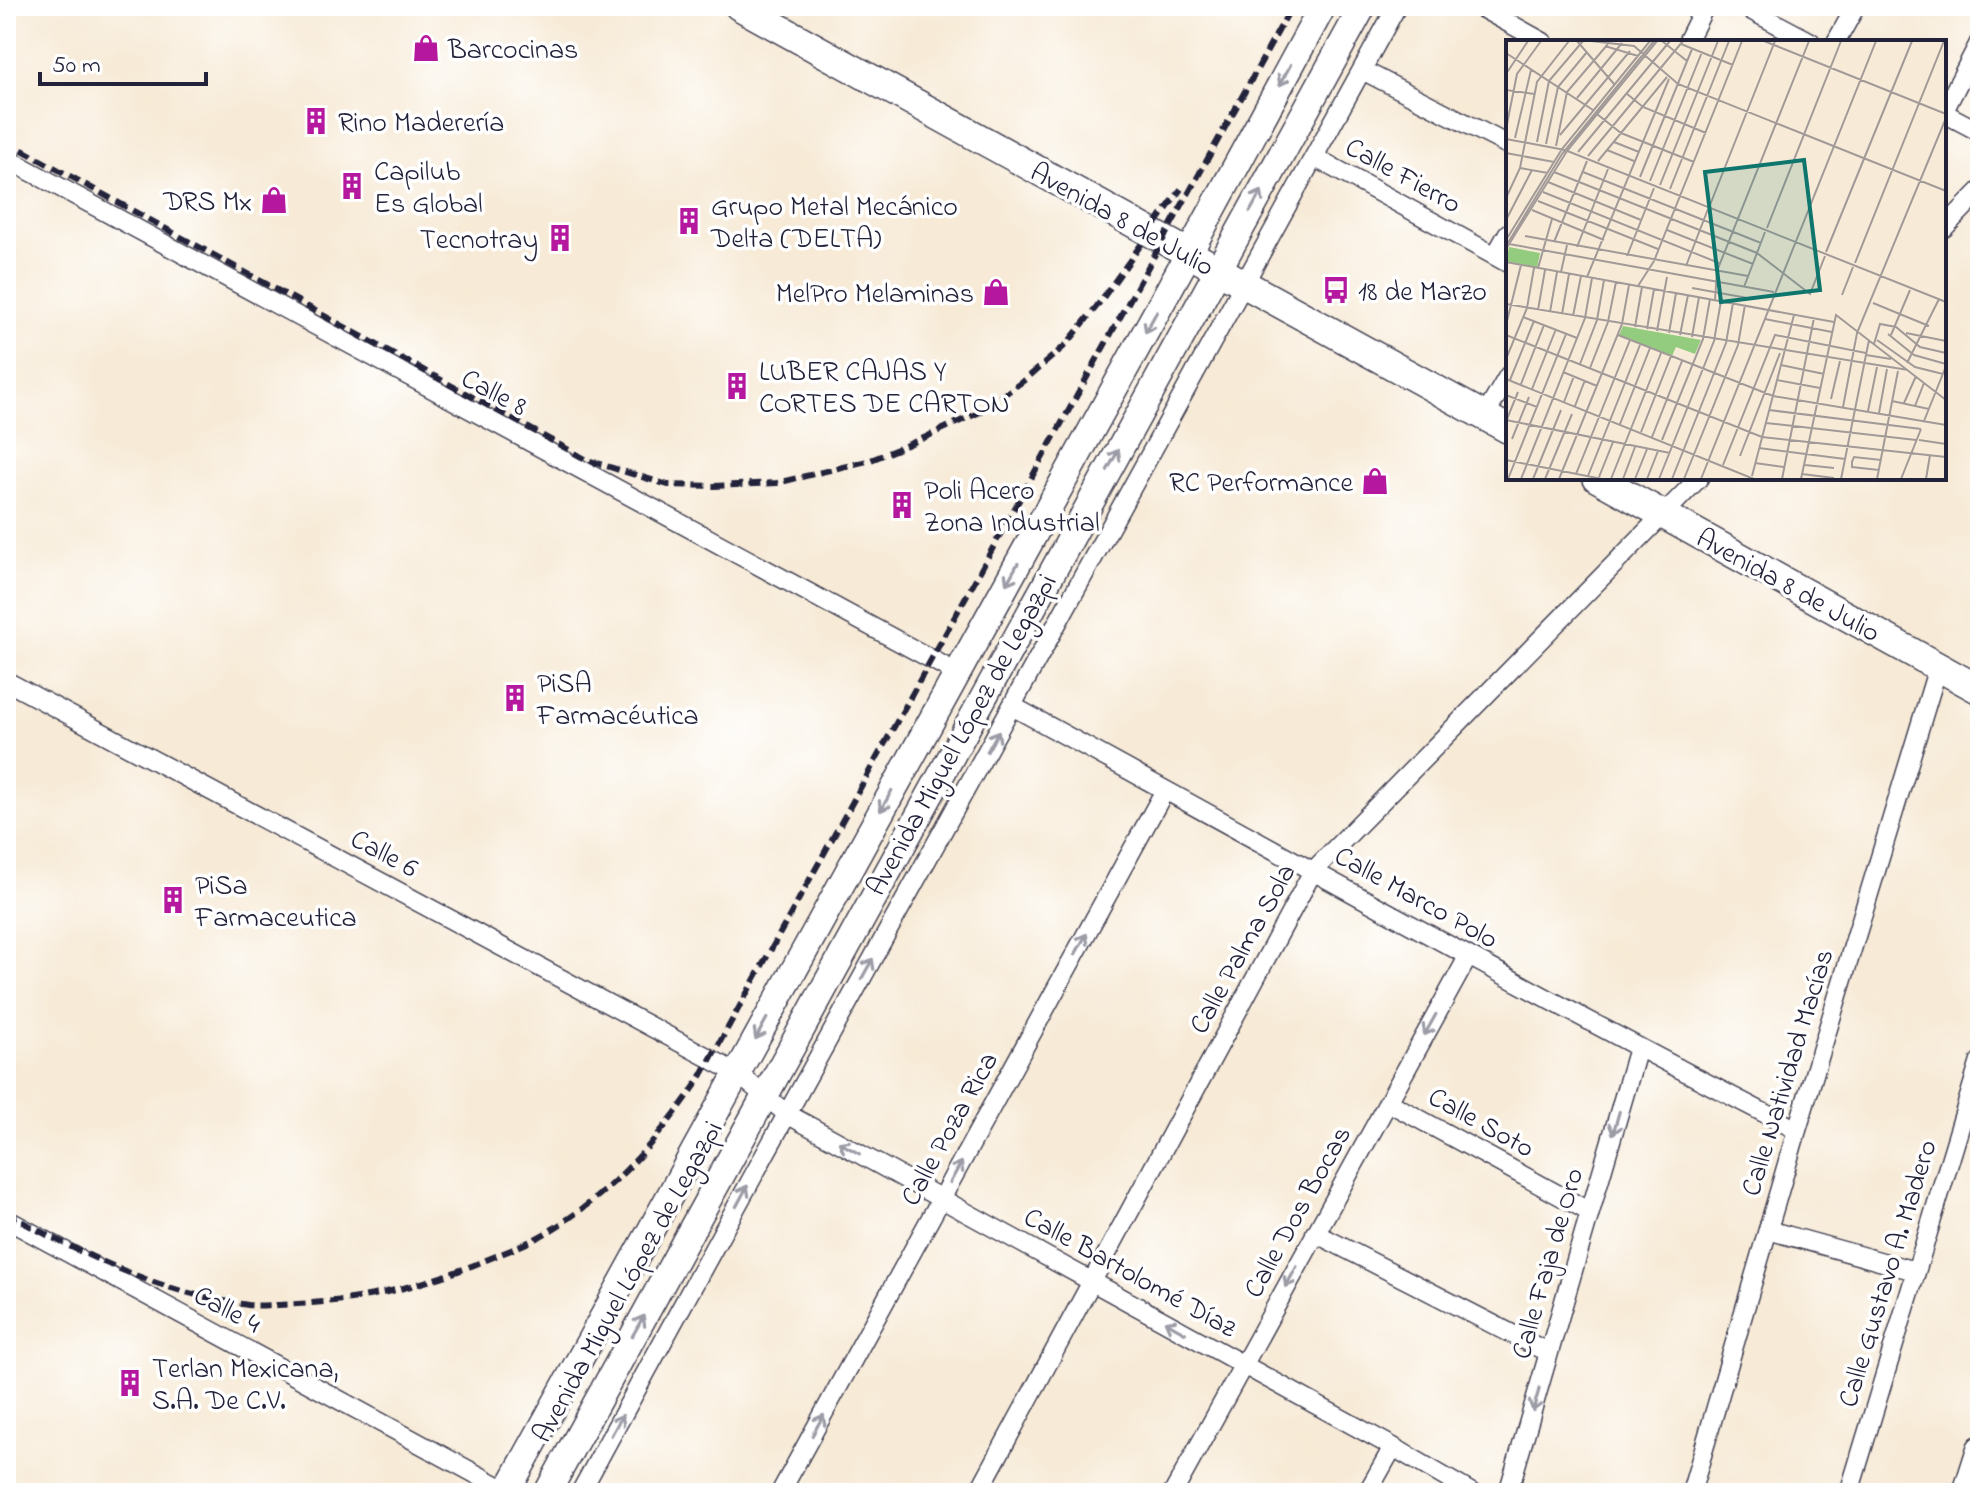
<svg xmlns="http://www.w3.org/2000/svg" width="1986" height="1499" viewBox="0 0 1986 1499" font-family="'Indie Flower',sans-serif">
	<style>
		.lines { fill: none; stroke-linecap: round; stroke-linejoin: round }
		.street-casing { stroke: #424052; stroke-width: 21 }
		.secondary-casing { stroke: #424052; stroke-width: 29 }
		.primary-casing { stroke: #424052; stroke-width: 31 }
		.street { stroke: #fff; stroke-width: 18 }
		.secondary { stroke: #fff; stroke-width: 26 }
		.primary { stroke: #fff; stroke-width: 28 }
		.rail { stroke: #22223b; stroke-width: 6; stroke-dasharray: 12 6; stroke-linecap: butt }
		.oneway { stroke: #9c9ca7 }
		.labels { text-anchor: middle; stroke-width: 7; stroke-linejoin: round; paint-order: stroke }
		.poi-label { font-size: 28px; fill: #22223b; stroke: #fff; text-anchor: start }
		.street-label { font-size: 28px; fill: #22223b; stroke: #fff }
		.inset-road { fill: none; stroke: #a29a98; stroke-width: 2 }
		.view { fill: #0f766e; fill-opacity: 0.15; stroke: #0f766e; stroke-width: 4 }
		.inset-edge { fill: none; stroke: #22223b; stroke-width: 4 }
	</style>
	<rect width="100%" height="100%" fill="#fff"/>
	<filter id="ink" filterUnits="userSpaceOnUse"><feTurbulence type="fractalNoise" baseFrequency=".0125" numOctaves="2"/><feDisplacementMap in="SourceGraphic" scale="16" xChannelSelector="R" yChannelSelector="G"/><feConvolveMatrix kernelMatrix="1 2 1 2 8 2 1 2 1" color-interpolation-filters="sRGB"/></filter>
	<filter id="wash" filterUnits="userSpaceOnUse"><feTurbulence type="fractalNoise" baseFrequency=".006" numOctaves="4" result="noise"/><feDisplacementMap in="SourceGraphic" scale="32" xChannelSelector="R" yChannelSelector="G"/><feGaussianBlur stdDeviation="1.8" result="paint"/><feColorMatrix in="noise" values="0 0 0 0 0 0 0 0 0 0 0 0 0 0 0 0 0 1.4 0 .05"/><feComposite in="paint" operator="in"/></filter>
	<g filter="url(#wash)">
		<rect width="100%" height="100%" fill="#f7ead6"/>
	</g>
	<g filter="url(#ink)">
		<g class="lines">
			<!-- street casing -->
			<g class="street-casing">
				<path id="street" d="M1478 6 1543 42
					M1743 6 1811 42
					M1687 42 1705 6
					M1836 42 1856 6
					M1362 70 1508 145
					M1944 111 1980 41
					M1944 113 1980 132
					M1314 157 1508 263
					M6 158 957 673
					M1944 228 1980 191
					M1495 256 1508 233
					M1485 416 1508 376
					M6 681 737 1073 787 1114 1393 1447 1472 1493
					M1012 706C1273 849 1533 994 1797 1130
					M1388 1102 1590 1212
					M6 1219 507 1491
					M1768 1230 1915 1271
					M1315 1233 1549 1353
					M580 1493 787 1114 1397 6
					M780 1493 1165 790
					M978 1493 1313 871 1699 478
					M1173 1493 1468 957
					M1367 1493 1393 1447
					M1508 1493 1638 1048
					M1691 1493 1797 1130 1938 667
					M1849 1493 1980 1061"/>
			</g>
			<!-- secondary casing -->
			<g class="secondary-casing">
				<path id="secondary" d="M506 1493 1189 253 1323 6
					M547 1493 1363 6
					M1966 1493 1980 1449"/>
			</g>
			<!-- primary casing -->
			<g class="primary-casing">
				<path id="primary" d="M739 6 1508 429
					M1597 478 1980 690"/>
			</g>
			<!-- street -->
			<use href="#street" class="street"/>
			<!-- secondary -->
			<use href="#secondary" class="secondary"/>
			<!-- primary -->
			<use href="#primary" class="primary"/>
			<!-- rail -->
			<path class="rail" d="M6 141 587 460 668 485 714 486 777 483 871 460 926 437 980 412 1026 379 1067 344 1097 306 1181 189
				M6 1213C81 1254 162 1294 248 1305 258 1306 269 1305 279 1305 303 1304 327 1302 351 1299 394 1292 433 1281 474 1265 498 1255 523 1246 546 1233 609 1196 658 1140 699 1080L1292 6"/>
		</g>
		<!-- one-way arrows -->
		<defs><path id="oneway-shaft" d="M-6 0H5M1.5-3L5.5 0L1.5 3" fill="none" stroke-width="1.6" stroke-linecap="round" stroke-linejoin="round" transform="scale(2)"/></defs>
		<g class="oneway">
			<use href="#oneway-shaft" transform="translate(1285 75) rotate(118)"/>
			<use href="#oneway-shaft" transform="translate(1256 201) rotate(-61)"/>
			<use href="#oneway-shaft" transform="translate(1151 322) rotate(119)"/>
			<use href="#oneway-shaft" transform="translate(1113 460) rotate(-61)"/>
			<use href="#oneway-shaft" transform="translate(1012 574) rotate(119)"/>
			<use href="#oneway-shaft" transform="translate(993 741) rotate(-61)"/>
			<use href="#oneway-shaft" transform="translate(886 801) rotate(119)"/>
			<use href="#oneway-shaft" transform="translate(1081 944) rotate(-61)"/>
			<use href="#oneway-shaft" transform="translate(867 969) rotate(-61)"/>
			<use href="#oneway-shaft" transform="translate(1430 1025) rotate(119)"/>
			<use href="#oneway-shaft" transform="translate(761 1029) rotate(119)"/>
			<use href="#oneway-shaft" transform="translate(1616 1123) rotate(106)"/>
			<use href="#oneway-shaft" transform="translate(849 1148) rotate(-151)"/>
			<use href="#oneway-shaft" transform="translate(956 1172) rotate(-61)"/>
			<use href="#oneway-shaft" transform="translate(742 1196) rotate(-62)"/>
			<use href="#oneway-shaft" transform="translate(1291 1277) rotate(119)"/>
			<use href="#oneway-shaft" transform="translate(638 1326) rotate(-61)"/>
			<use href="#oneway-shaft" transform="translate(1175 1327) rotate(-151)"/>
			<use href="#oneway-shaft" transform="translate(1536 1400) rotate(106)"/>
			<use href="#oneway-shaft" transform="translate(617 1425) rotate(-61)"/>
			<use href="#oneway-shaft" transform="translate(818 1425) rotate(-61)"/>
		</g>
	</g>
	<!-- icons -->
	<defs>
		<g id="shop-bare" transform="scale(2.16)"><path d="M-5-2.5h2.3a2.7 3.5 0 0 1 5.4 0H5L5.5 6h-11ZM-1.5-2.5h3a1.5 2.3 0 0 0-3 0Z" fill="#b5179e" stroke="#fff" stroke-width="2.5" paint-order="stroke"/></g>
		<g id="building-bare" transform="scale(2.16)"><path d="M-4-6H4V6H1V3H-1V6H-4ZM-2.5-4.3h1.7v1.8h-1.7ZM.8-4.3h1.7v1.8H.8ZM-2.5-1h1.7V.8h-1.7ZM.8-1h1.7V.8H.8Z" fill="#b5179e" stroke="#fff" stroke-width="2.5" paint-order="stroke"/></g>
		<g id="bus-bare" transform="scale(2.16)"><path d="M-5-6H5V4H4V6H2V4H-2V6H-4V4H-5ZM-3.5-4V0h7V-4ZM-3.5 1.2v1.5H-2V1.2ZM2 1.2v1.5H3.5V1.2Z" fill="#b5179e" stroke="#fff" stroke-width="2.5" paint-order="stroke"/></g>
	</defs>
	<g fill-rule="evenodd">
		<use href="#shop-bare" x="426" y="48"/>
		<use href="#building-bare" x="316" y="121"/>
		<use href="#building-bare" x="352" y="186"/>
		<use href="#shop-bare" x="274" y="200"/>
		<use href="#building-bare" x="689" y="221"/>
		<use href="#building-bare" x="560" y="238"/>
		<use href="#bus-bare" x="1336" y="290"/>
		<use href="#shop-bare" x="996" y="292"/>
		<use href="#building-bare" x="737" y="386"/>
		<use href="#shop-bare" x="1375" y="481"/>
		<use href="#building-bare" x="902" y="505"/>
		<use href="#building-bare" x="515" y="698"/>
		<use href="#building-bare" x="173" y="900"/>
		<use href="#building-bare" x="130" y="1383"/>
	</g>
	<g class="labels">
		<!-- poi labels -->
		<g class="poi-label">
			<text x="448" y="58">Barcocinas</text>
			<text x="338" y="131">Rino Maderería</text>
			<text x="374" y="180">Capilub<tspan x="374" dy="32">Es Global</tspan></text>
			<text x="252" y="210" text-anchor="end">DRS Mx</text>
			<text x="711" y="215">Grupo Metal Mecánico<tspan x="711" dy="32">Delta (DELTA)</tspan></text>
			<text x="538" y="248" text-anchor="end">Tecnotray</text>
			<text x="1358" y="300">18 de Marzo</text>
			<text x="974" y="302" text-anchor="end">MelPro Melaminas</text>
			<text x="759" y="380">LUBER CAJAS Y<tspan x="759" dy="32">CORTES DE CARTON</tspan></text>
			<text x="1353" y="491" text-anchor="end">RC Performance</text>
			<text x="924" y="499">Poli Acero<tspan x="924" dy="32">Zona Industrial</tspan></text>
			<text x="537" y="692">PiSA<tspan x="537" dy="32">Farmacéutica</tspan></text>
			<text x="195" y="894">PiSa<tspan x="195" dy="32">Farmaceutica</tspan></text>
			<text x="152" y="1377">Terlan Mexicana,<tspan x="152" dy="32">S.A. De C.V.</tspan></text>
		</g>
		<!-- street labels -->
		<g class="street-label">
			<text transform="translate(1404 174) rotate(29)" y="10">Calle Fierro</text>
			<text transform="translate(1123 218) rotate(29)" y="10">Avenida 8 de Julio</text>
			<text transform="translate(495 391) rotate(28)" y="10">Calle 8</text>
			<text transform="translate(1789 584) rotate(29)" y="10">Avenida 8 de Julio</text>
			<text transform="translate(960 734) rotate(-61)" y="10">Avenida Miguel López de Legazpi</text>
			<text transform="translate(385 852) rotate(28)" y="10">Calle 6</text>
			<text transform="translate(1417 896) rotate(29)" y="10">Calle Marco Polo</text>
			<text transform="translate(1241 948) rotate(-61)" y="10">Calle Palma Sola</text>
			<text transform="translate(1786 1072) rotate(-73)" y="10">Calle Natividad Macías</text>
			<text transform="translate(1482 1121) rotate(29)" y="10">Calle Soto</text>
			<text transform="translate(948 1128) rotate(-61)" y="10">Calle Poza Rica</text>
			<text transform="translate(1296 1211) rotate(-61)" y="10">Calle Dos Bocas</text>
			<text transform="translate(1546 1263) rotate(-74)" y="10">Calle Faja de Oro</text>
			<text transform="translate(1131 1271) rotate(29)" y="10">Calle Bartolomé Díaz</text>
			<text transform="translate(1886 1273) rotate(-73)" y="10">Calle Gustavo A. Madero</text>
			<text transform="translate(626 1281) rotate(-61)" y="10">Avenida Miguel López de Legazpi</text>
			<text transform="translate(228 1308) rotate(28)" y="10">Calle 4</text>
		</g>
	</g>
	<!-- overview -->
	<g transform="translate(1506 40)">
		<rect width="440" height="440" fill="#f7ead6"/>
		<path d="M3 207 34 213 31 228 0 221ZM117 286 195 300 189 314 170 307 166 316 113 295Z" fill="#94cc7f"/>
		<path class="inset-road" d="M71 1 108 44M85 1 128 6 172 44 440 151M156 1 181 21M258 1 440 74M175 4 227 25M99 6 132 16M0 13 87 70M0 34 22 1M0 50 28 54M120 53 137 67 200 93M71 58 116 3M91 74 115 93 188 122M0 89 11 34 35 1M54 95 124 11M9 98 25 30M0 99 59 110 440 262M31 102 43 41 77 1M108 102 133 112M40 104 52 47 81 12M50 106 61 52 102 4M101 110 128 121M72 112 164 1M0 113 48 122M82 116 177 1M92 121 161 37M14 128 42 133M48 132 251 213 304 254 319 216M77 132 255 203M134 137 186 9M144 141 196 12M42 142 135 180M154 145 212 1M164 149 223 1M37 152 213 223M0 158 14 128 31 42 63 1M32 161 152 209M204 165 269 1M26 170 98 200M0 180 26 130M261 188 335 1M161 190 247 224M19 196 242 236M0 200 56 109 144 1M48 202 81 121M3 204 268 252M0 206 56 114 148 1M71 207 102 129M0 209 61 111 151 1M320 212 406 1M121 216 148 148M0 222 328 282M349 223 438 1M180 226 202 169M32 228 46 179M55 232 61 205M81 237 163 39M132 246 148 221 236 1M238 247 259 192M186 248 247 259M336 255 347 227M209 260 211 231 303 1M367 263 423 286M0 264 402 330M32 270 39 230M44 272 51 232M56 274 63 234M67 276 75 236M17 277 71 298M259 279 326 292M0 285 15 225M129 287 136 247M141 289 148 249M151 291 161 237M163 293 170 253M400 293 440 301M382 294 408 315 440 324M0 295 256 397 440 417M112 295 267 356 440 385M174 295 182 255M385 295 404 250M186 297 193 257M371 300 409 327 437 334M368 304 374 284 390 287 414 307 440 313M360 315 385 319M0 319 21 268 28 228M401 323 433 259M74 324 91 280 98 240M275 325 318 334M84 328 102 282 110 242M57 332 91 346M0 339 248 439M4 340 28 281M271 340 314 348M15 344 38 285M26 349 50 289M0 355 31 367M325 359 334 321M386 361 423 369M58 362 68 336M398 363 410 336M69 366 79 340M409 366 418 343M337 367 351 293 440 78M263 370 415 389M362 371 371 327M373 373 381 329M1 379 12 352M0 380 164 413M418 381 440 326M260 383 410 400M114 384 144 308M135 392 165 316M146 397 176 321M6 399 23 357M156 400 197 299 204 259M413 400 440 404M253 408 339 419M234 416 274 313M0 420 96 439M249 423 278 427M217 425 269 295 360 313M299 425 328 428M373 430 346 427V422L348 417 375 420M70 434 124 300M296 434 328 438M82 436 134 305M246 436 288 275M93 437 107 402M2 439 60 294M15 439 79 278 86 238M27 439 55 370M39 439 66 374M53 439 116 284 123 245M105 439 155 313M117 439 129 407M129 439 141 409M141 439 152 411M153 439 208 301 215 261M166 439 220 303 227 263M178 439 232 305 239 265M195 439 370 1M276 439 308 278M295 439 330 275 440 360M335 439 363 300M371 439 392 331M395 439 415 389M420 439 424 415"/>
		<path class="view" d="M298 120 314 250 215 262 199 132Z"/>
		<rect width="440" height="440" class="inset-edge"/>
	</g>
	<!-- margin -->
	<rect width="1986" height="1499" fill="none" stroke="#fff" stroke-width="32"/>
	<!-- scale -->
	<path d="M40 72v12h166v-12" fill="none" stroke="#22223b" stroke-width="4"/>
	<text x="52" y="72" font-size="24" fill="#22223b" stroke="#ffffff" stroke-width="6" paint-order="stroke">50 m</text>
</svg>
